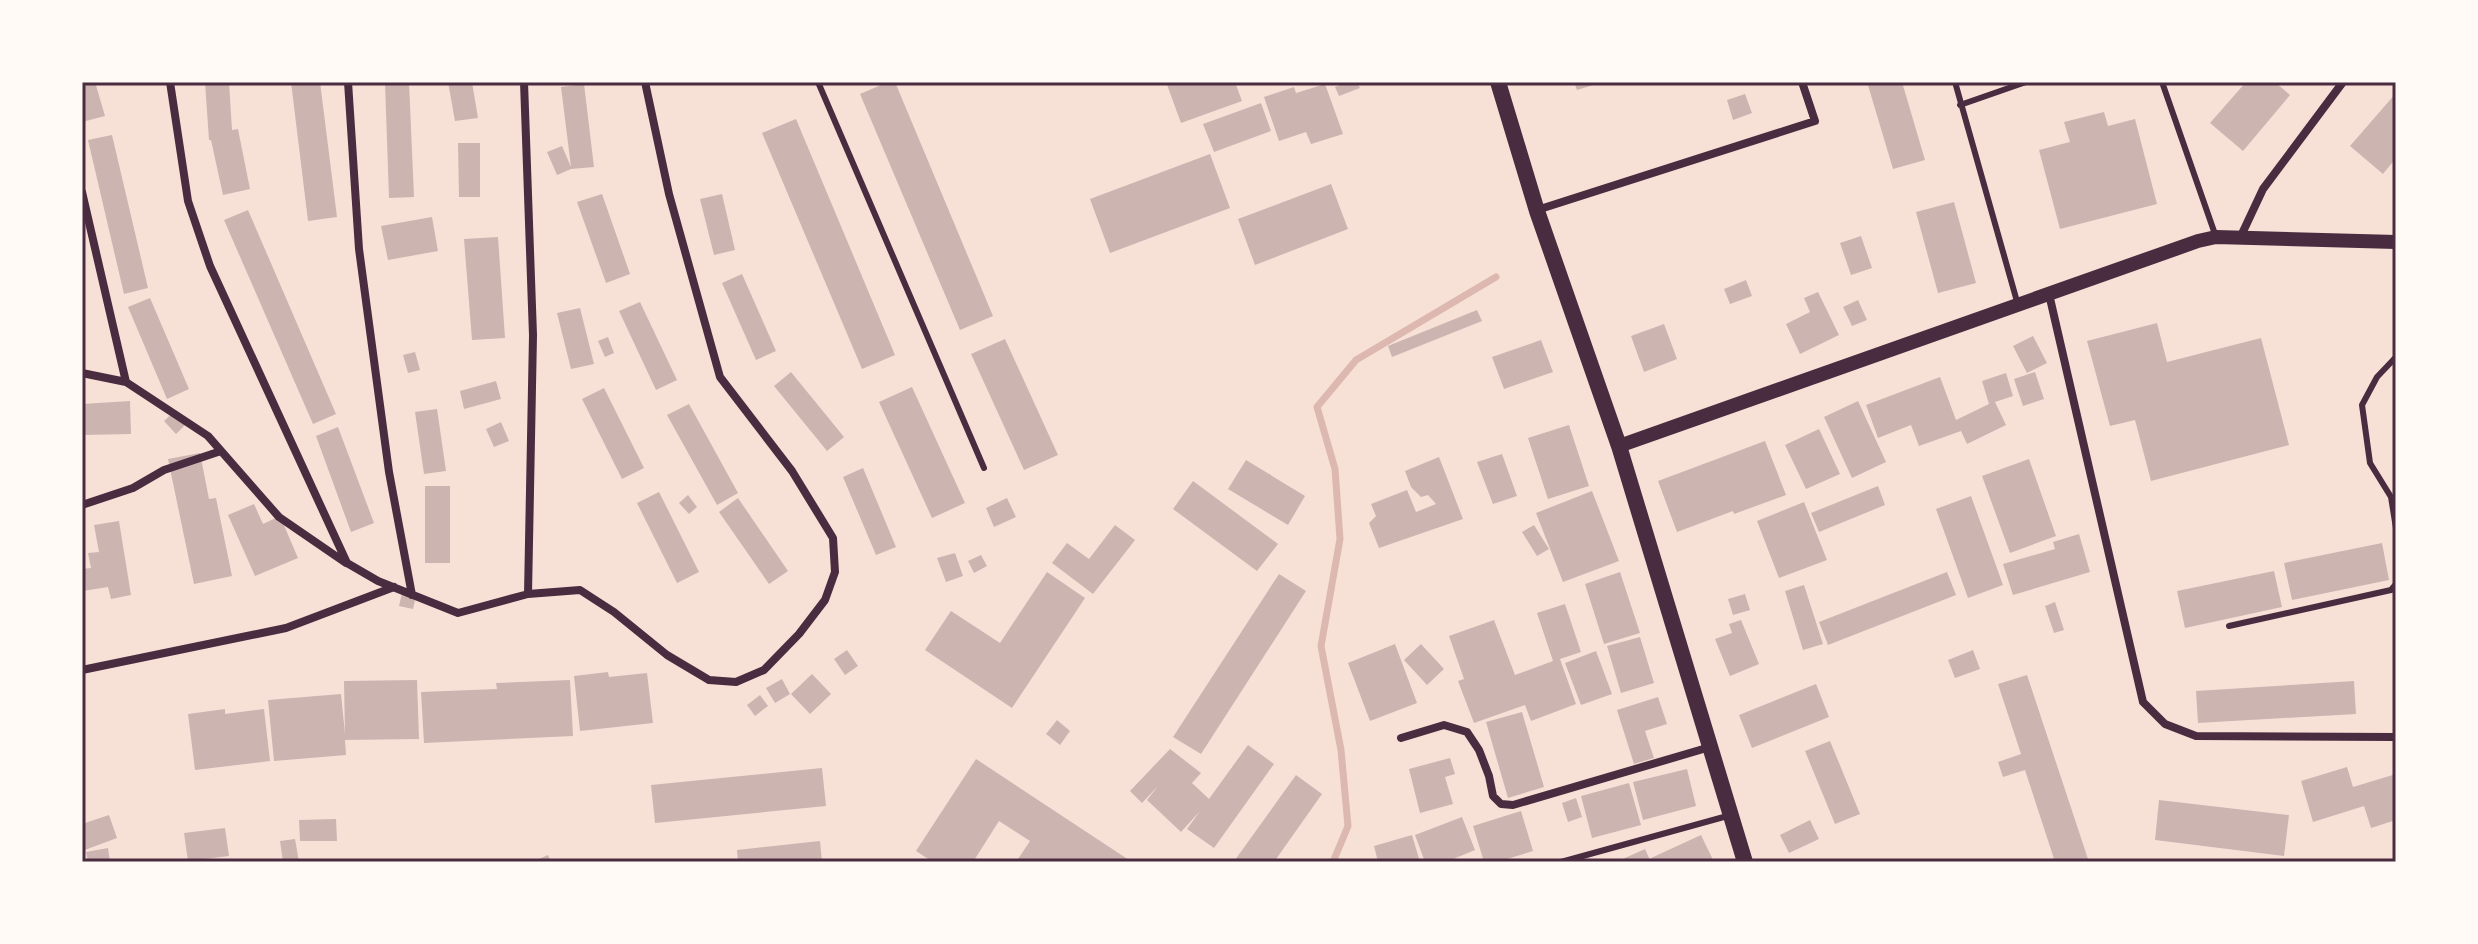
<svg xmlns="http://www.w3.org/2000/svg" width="2478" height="944" viewBox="0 0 2478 944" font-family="Inter,sans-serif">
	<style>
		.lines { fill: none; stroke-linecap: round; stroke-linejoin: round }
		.stream { stroke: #dcb8b0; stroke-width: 7 }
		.building { fill: #ccb4b1 }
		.service { stroke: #4a2c40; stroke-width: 6 }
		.minor { stroke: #4a2c40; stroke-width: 8 }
		.tertiary { stroke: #4a2c40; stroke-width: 14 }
		.secondary { stroke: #4a2c40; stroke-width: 16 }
		.neatline { fill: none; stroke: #4a2c40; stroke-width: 3 }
	</style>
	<rect width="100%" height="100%" fill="#f7e1d7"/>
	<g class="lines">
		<!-- stream -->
		<path class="stream" d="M1333 862 1348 826 1341 750 1321 646 1340 539 1335 469 1317 407 1356 360 1496 277"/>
	</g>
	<!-- building -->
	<path class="building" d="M82 82H95L105 116 82 122Z
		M205 82H229L232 130 238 129 250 189 223 195 211 140H209Z
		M291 82H320L337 217 308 221Z
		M385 82H409L414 197 389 198Z
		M448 82H472L478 118 455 121Z
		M888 82H895L993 316 960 330 860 94Z
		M1166 82H1235L1242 101 1181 123Z
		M1348 82H1357L1360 88 1339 96 1335 87Z
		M1574 82H1600V83L1577 90Z
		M1867 82H1902L1925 160 1893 169Z
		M2246 82H2275L2290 95 2243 151 2210 123Z
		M584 84 594 167 571 169 557 175 547 152 562 146 571 167 561 87Z
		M1325 84 1343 134 1311 144 1306 132 1279 141 1264 97 1294 87 1296 93Z
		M2396 93V158L2383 174 2350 146Z
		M1745 94 1752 113 1733 120 1727 100Z
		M1261 103 1271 131 1214 152 1203 124Z
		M2104 112 2108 126 2135 119 2157 204 2060 229 2039 150 2070 142 2064 122Z
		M796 119 895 355 862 369 762 133Z
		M112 135 148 288 124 294 88 140Z
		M458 143H480V197H459Z
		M1210 154 1230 208 1110 253 1090 199Z
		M1331 184 1348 229 1255 265 1238 219Z
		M602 194 630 274 606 283 577 202Z
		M722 194 735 250 714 255 700 199Z
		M1954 202 1976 283 1938 293 1916 212Z
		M248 210 336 414 313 424 224 220Z
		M432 217 438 251 388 260 381 226Z
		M1861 236 1872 268 1851 275 1840 243Z
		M498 237 505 338 472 340 464 239Z
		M742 274 776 351 756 360 722 283Z
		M1746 280 1752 296 1730 304 1724 289Z
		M1818 292 1839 335 1800 354 1786 324 1810 312 1804 298Z
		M150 298 189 389 167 399 128 307Z
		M1858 300 1867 320 1852 326 1843 307Z
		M640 302 677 380 656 390 619 311Z
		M580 308 594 364 571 369 557 313Z
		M1477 310 1482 321 1392 357 1388 346Z
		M2157 323 2167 362 2261 338 2289 445 2151 481 2135 420 2110 426 2087 341Z
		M1664 324 1677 359 1644 372 1631 336Z
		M2033 336 2047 363 2027 373 2013 346Z
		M608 337 614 353 605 357 598 341Z
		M1005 339 1058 455 1024 470 971 354Z
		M1541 340 1553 372 1504 389 1492 357Z
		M415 352 420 370 408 373 403 355Z
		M791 372 844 437 827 451 774 386Z
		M2035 372 2044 399 2023 406 2014 379Z
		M2006 373 2013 396 1995 402 2006 425 1967 444 1961 431 1919 446 1911 425 1878 438 1866 405 1940 377 1956 420 1989 404 1982 381Z
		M496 381 501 399 464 409 460 391Z
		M912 387 965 503 932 518 879 402Z
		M604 388 644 468 622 479 582 399Z
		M130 401 131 434 82 435V404Z
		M1858 401 1886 462 1852 478 1824 417Z
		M689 404 738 493 717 505 667 415Z
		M437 409 446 471 424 474 415 412Z
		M175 411 187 423 176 434 164 421Z
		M501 422 509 441 494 447 486 429Z
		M1569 425 1589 486 1548 499 1528 438Z
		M338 427 374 523 351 532 316 436Z
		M1819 429 1840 474 1806 489 1785 445Z
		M1765 441 1786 495 1734 514 1733 511 1677 532 1658 481Z
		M200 453 209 499 216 498 232 576 194 584 168 459Z
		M1502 454 1517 496 1493 504 1477 462Z
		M1439 457 1463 519 1379 548 1369 523 1376 516 1371 504 1407 490 1416 512 1436 504 1428 495 1421 497 1411 487 1405 471Z
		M2029 459 2056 536 2010 553 1982 476Z
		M1246 460 1305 496 1288 525 1228 489Z
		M863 468 896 547 876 555 843 477Z
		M1193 481 1278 544 1257 571 1173 509Z
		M425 486H450V563H425Z
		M1878 486 1885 505 1819 532 1811 513Z
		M1592 491 1619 561 1563 582 1536 513Z
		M659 492 699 572 677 583 637 503Z
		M688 495 697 507 689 514 679 503Z
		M1971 496 2003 585 1968 598 1936 509Z
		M738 498 788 571 769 584 719 512Z
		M1007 498 1016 517 994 527 986 508Z
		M1804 502 1827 560 1779 578 1757 521Z
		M254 504 263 524 280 516 298 558 255 576 228 515Z
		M119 521 131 595 111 599 108 587 83 591 82 569 91 568 88 553 99 552 94 525Z
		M1115 525 1135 540 1093 594 1052 563 1067 543 1089 559Z
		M1534 525 1549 549 1537 556 1522 532Z
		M2079 534 2090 572 2013 595 2003 564 2055 549 2053 542Z
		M2382 543 2389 580 2292 600 2284 563Z
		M955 553 963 576 946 582 937 558Z
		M981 555 987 566 974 573 968 561Z
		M2274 571 2282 607 2185 628 2177 591Z
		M1047 572 1085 598 1012 708 925 650 951 611 1000 643Z
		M1620 572 1640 633 1604 644 1585 584Z
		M1947 572 1956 595 1828 645 1819 622Z
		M1279 574 1306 591 1201 754 1173 737Z
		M1804 585 1823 644 1803 650 1785 591Z
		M402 593 416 596 413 609 399 606Z
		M1745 594 1750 610 1733 615 1728 599Z
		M2055 602 2064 630 2054 633 2045 606Z
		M1565 604 1581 652 1560 659 1576 704 1531 721 1525 705 1474 723 1458 681 1464 679 1449 636 1494 620 1515 675 1553 661 1537 613Z
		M1741 620 1759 664 1730 676 1715 639 1732 633 1729 624Z
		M1640 637 1654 683 1621 693 1607 646Z
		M1395 644 1417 703 1370 721 1348 663Z
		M1421 644 1444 669 1427 685 1404 660Z
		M847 650 858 666 845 675 834 659Z
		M1973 650 1980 669 1955 678 1948 660Z
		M1596 651 1612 694 1581 705 1565 663Z
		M608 672 609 677 647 673 653 723 580 731 574 676Z
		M812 674 831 694 810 714 791 694Z
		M2027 675 2089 862H2055L2025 770 2003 777 1998 762 2021 754 1998 684Z
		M782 679 790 694 775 703 766 688Z
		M417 680 419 739 345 740 346 755 274 761 268 700 341 694 345 734 344 681Z
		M570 680 573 736 424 743 421 692 497 689 496 683Z
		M2354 681 2356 714 2198 723 2196 691Z
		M1816 684 1829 717 1752 748 1739 715Z
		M760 695 768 706 755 716 747 705Z
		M1658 697 1667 724 1645 731 1654 758 1634 764 1617 710Z
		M225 709V714L264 709 270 761 195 770 188 714Z
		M1522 712 1544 787 1508 798 1486 722Z
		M1057 720 1070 731 1060 745 1046 734Z
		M1830 741 1860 814 1835 824 1805 751Z
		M1248 745 1274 764 1214 848 1187 829 1200 811 1181 832 1147 800 1158 786 1142 803 1130 791 1170 749 1201 773 1192 783 1209 799Z
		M1450 758 1455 774 1445 777 1453 804 1420 813 1409 769Z
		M976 759 1132 862H1016L1030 841 999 821 973 862H933L916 851Z
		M2347 767 2353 787 2396 774V820L2371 828 2364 806 2313 822 2301 781Z
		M822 768 826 806 655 823 651 785Z
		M1687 769 1696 806 1643 820 1633 782Z
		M1296 775 1322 794 1274 862H1237L1235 860Z
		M1629 783 1641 825 1592 838 1581 796Z
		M1576 798 1582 817 1568 822 1562 803Z
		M2159 800 2289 815 2284 856 2155 840Z
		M1521 811 1533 851 1497 862H1484L1473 826Z
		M109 815 117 838 82 851V824Z
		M1462 817 1475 850 1446 862H1425L1415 835Z
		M336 819 337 841H300L299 820Z
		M1810 820 1819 839 1789 853 1780 835Z
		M225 828 229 856 188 861 184 833Z
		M1412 835 1420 862H1378L1374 846Z
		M1701 835 1714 862H1653L1651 858Z
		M295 839 299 862H283L280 841Z
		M820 841 822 862H738L737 850Z
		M108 848 110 862H88L86 852Z
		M1645 849 1651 862H1616Z
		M548 855 551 862H532Z"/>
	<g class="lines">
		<!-- service -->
		<path class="service" d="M818 82 984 468
			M1955 82 2018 305
			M2162 82 2216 237
			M1960 105 2026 82
			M2396 357 2377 377 2362 405 2370 463 2391 497 2396 528
			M2229 626 2391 590 2396 584
			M1561 862 1731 815"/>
		<!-- minor -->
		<path class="minor" d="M170 82 188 201 210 266 347 563 378 581 458 613 528 594 533 335 524 82
			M348 82 359 249 389 472 412 595
			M82 192 126 382 208 436 279 517 346 563
			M1537 210 1815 121 1802 82
			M2240 238 2263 189 2343 82
			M2049 294 2143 702 2165 724 2196 736 2396 737
			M82 373 126 382
			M82 505 133 488 164 470 221 451
			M528 594 580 590 614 612 667 655 709 680 736 682 764 670 799 634 825 600 835 572 833 538 792 471 720 377 669 194 645 82
			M82 670 286 628 394 587
			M1401 738 1444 725 1467 732 1479 750 1489 776 1493 796 1501 804 1513 805 1710 747"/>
		<!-- tertiary -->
		<path class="tertiary" d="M1619 446 2198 241 2216 237 2396 242"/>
		<!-- secondary -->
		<path class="secondary" d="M1498 82 1537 211 1619 446 1745 862"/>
	</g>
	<!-- border -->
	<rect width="2478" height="944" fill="none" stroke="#fffaf5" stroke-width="168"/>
	<rect x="84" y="84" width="2310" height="776" class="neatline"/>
</svg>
